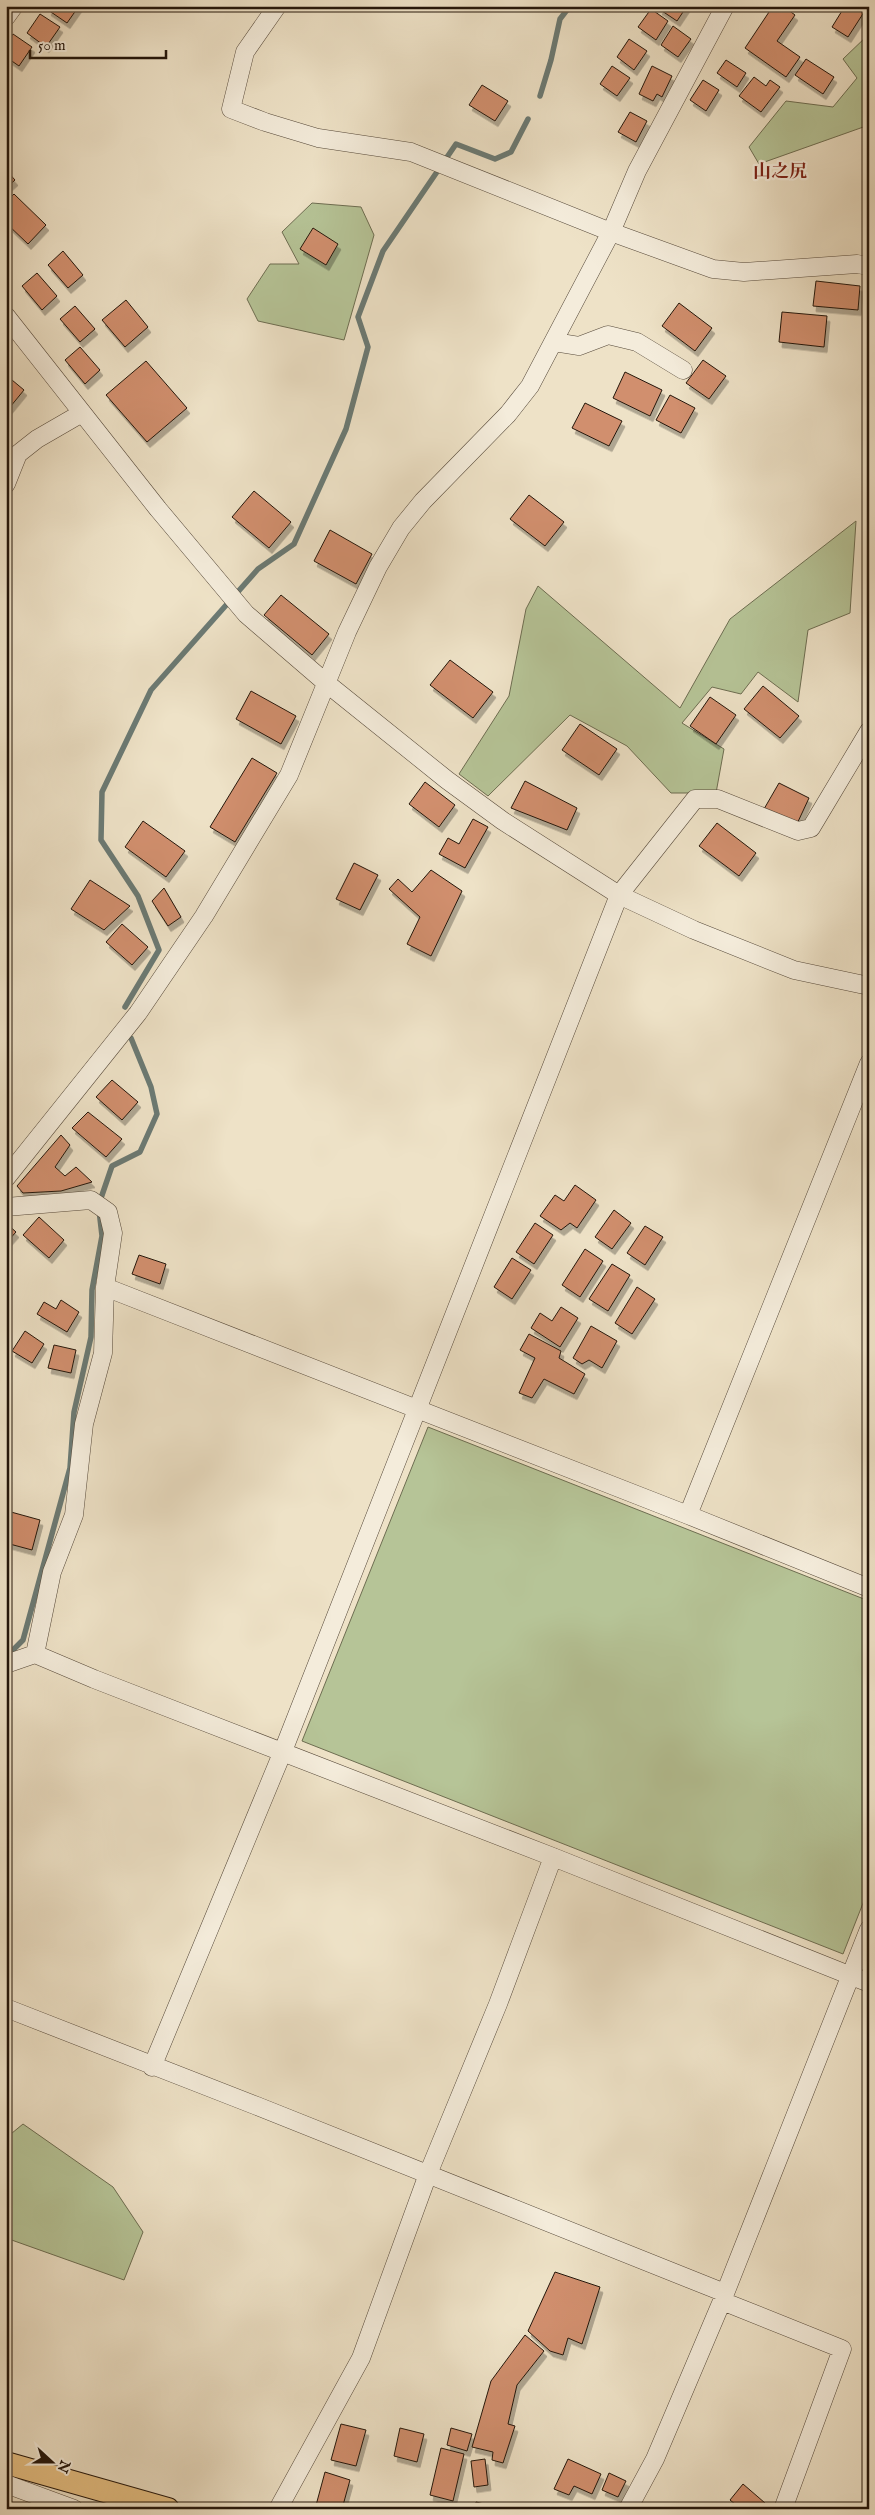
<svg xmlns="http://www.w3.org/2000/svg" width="875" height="2515" viewBox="0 0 875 2515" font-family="'IM FELL English','Noto Serif JP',serif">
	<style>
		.green { fill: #b6c497; stroke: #6d6d51 }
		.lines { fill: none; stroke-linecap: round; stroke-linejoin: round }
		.stream { stroke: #6b7a74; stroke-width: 5.5 }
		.building { fill: #d18f6e; stroke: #24160b; filter: url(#shadow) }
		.minor-casing { stroke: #56493a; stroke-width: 19 }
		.major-casing { stroke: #24160b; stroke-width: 24 }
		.minor { stroke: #f4ecdb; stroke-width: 18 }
		.major { stroke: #e7c184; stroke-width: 22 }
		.labels { text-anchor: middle; stroke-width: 4.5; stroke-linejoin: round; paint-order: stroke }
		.quarter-label { font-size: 18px; font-weight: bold; fill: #7a1f14; stroke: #f4ecdb }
	</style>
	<defs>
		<filter id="shadow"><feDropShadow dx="3" dy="5.5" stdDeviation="0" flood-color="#0004"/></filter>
	</defs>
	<rect width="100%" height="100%" fill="#eee2c7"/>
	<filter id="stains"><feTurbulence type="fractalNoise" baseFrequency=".004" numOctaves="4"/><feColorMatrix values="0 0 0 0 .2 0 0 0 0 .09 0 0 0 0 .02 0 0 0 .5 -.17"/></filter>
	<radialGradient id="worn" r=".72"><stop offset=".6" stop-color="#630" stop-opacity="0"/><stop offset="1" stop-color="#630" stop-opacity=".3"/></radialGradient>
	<!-- green -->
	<path class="green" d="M869 34V125L759 164 749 147 786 101 833 107 857 78 843 59Z
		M312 203 361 207 374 235 344 340 258 321 247 299 270 264H299L282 232Z
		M856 521 850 613 808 630 798 702 758 672 741 694 712 687 682 723 724 749 716 793H671L627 746 570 715 488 796 459 774 509 696 526 609 538 586 680 708 730 619Z
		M428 1427 869 1601V1888L843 1954 302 1741Z
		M23 2124 113 2187 143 2232 124 2280 6 2238V2138Z"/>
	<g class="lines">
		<!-- stream -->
		<path class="stream" d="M540 96 551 60 560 19 570 6
			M125 1007 159 950 138 896 101 840 102 792 151 690 258 569 294 544 346 429 368 347 358 317 383 251 456 144 495 159 511 152 528 119
			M100 1201 112 1166 140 1152 157 1114 151 1087 131 1038
			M6 1650H13L23 1640 70 1468 74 1412 91 1337 92 1290 102 1236 99 1210"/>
	</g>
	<!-- building -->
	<path class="building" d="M50 6H79L67 23 48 10Z
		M661 6H687L677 21 659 9Z
		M773 6H783L795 15 777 41 800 57 786 77 745 48Z
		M845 6H868L848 37 832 27Z
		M651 9 668 21 656 40 638 27Z
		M40 14 60 27 46 47 27 33Z
		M673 26 691 39 678 57 661 45Z
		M13 34 32 47 19 66 6 57V44Z
		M629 39 647 51 634 70 617 57Z
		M806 59 834 77 823 94 795 75Z
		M726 60 746 73 737 87 717 73Z
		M612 66 630 78 617 96 600 84Z
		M652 66 672 76 662 97 657 94 653 101 639 94Z
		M754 77 766 86 770 80 780 87 761 112 739 96Z
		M703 80 719 90 706 111 690 100Z
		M482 85 508 101 495 121 469 105Z
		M630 112 647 121 636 142 618 132Z
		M6 170 15 180 6 188Z
		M14 194 46 225 28 244 6 223V202Z
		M313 228 338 244 326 265 300 249Z
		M63 251 83 275 68 288 48 265Z
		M37 273 57 296 42 310 22 286Z
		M816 281 860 286 858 310 813 306Z
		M126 300 148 327 125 347 102 320Z
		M679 303 712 328 695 351 662 326Z
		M75 306 95 329 80 342 60 319Z
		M782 312 827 316 824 347 779 342Z
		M80 347 100 370 85 384 65 360Z
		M703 360 726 376 709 399 686 383Z
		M146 361 187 408 147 442 106 395Z
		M625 372 662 390 650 416 613 398Z
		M6 375 24 390 6 412Z
		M670 395 695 408 681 433 656 420Z
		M585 403 622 421 609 446 572 428Z
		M254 491 291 522 269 548 232 517Z
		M529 495 564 522 545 546 510 519Z
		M330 530 372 554 356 584 314 561Z
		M281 595 329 634 312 655 264 615Z
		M450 660 493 692 473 718 430 685Z
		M763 686 799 716 780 738 744 709Z
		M251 691 296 716 281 744 236 719Z
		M710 697 736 715 716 744 690 726Z
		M580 724 617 749 599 775 562 750Z
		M252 758 277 773 235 842 210 827Z
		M525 781 577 808 567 830 511 808Z
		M425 782 455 805 439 827 409 804Z
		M779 783 809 798 796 826 764 809Z
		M473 819 488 827 465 868 439 854 448 838 459 844Z
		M143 821 185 851 166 877 125 847Z
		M717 823 756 853 739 876 699 846Z
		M354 863 378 875 360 910 336 899Z
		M431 870 462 891 431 956 407 944 420 917 389 889 398 879 412 892Z
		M90 880 130 906 104 930 71 909Z
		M164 888 181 917 168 926 152 901Z
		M122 924 148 947 132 965 106 942Z
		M112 1080 138 1102 122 1120 96 1097Z
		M88 1112 122 1139 106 1157 72 1128Z
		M61 1135 70 1145 55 1167 65 1176 76 1167 92 1182 61 1191 23 1193 17 1186Z
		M575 1185 596 1200 577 1228 570 1223 561 1230 540 1216 555 1195 564 1201Z
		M614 1210 631 1223 612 1249 595 1237Z
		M39 1217 64 1240 49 1258 23 1235Z
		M6 1223 16 1232 6 1243Z
		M535 1223 553 1235 534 1264 516 1252Z
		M645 1226 663 1237 645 1265 627 1253Z
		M585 1249 603 1261 580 1297 562 1285Z
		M139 1255 166 1264 160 1284 132 1274Z
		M512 1258 531 1270 512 1299 494 1287Z
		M612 1264 630 1275 608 1311 589 1299Z
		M637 1287 655 1299 632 1334 615 1323Z
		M61 1300 79 1312 67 1332 37 1314 44 1302 56 1309Z
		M561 1307 578 1318 560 1347 531 1328 540 1313 552 1321Z
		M591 1326 617 1341 602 1368 589 1360 582 1364 573 1358Z
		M25 1331 44 1344 32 1363 12 1351Z
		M529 1334 561 1351 559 1358 585 1374 574 1394 544 1379 532 1398 519 1393 535 1358 520 1350Z
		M54 1345 76 1350 71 1373 48 1368Z
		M11 1512 40 1520 32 1550 6 1543V1531Z
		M555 2272 600 2287 582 2344 568 2338 563 2355 550 2351 528 2331Z
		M525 2335 544 2351 517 2385 508 2424 515 2426 503 2463 492 2460 493 2452 472 2447 491 2381Z
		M341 2424 366 2430 356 2466 331 2460Z
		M400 2428 424 2434 417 2462 394 2456Z
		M451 2428 472 2434 467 2451 447 2445Z
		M441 2448 464 2454 453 2501 430 2495Z
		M485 2459 488 2485 474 2487 471 2461Z
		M568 2459 601 2474 592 2494 574 2486 569 2495 554 2489Z
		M325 2472 350 2480 342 2509H315Z
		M609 2473 626 2481 618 2497 602 2490Z
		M743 2484 765 2503 760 2509H741L730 2500Z
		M476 2502 492 2506V2509H475Z"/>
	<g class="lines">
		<!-- minor casing -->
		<g class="minor-casing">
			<path id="minor" d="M277 6 245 52 231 109 265 122 318 138 411 152 611 232 713 269 744 272 857 264 869 266
				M6 17 14 6
				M6 316 158 509 246 614 325 682 447 780 503 821 619 895 694 930 794 970 869 986
				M554 342 579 346 608 335 637 342 683 370
				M6 484 18 454 37 439 82 413
				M6 1178 138 1013 204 916 289 775 347 632 378 567 401 528 423 501 508 414 530 386 611 232 637 171 725 6
				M6 1207 91 1200 108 1212 113 1233 105 1287 103 1353 84 1424 74 1515 52 1572 35 1654 6 1664
				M105 1287 688 1515 869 1588
				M688 1515 869 1063
				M35 1654 94 1679 553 1857 869 1983
				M6 2008 257 2106 725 2293
				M152 2067 283 1751 619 895 695 799H718L798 831 811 828 869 731
				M722 2301 842 2349 783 2509
				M6 2484 74 2509
				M278 2509 361 2358 428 2174 498 2004 553 1857
				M628 2509 655 2459 722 2301 869 1929"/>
		</g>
		<!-- major casing -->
		<g class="major-casing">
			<path id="major" d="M6 2463 168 2509"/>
		</g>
		<!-- minor -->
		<use href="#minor" class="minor"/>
		<!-- major -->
		<use href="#major" class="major"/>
	</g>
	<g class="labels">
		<!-- quarter labels -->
		<g class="quarter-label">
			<text x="780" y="177">山之尻</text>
		</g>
	</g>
	<!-- margin -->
	<rect width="875" height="2515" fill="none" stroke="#eee2c7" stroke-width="25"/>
	<rect x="8" y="8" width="860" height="2500" fill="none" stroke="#24160b" stroke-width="2.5"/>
	<rect x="12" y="12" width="850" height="2490" fill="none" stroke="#24160b"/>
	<!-- north arrow -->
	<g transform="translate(52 2462) rotate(111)" stroke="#f4ecdb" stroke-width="4" paint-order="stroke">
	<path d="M0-4L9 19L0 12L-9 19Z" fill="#24160b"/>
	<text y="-8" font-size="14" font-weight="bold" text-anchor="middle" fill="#24160b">N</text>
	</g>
	<!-- scale -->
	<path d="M30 50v8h136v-8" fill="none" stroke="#24160b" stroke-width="2.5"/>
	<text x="38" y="50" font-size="15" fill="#24160b" stroke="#f4ecdb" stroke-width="4" paint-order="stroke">50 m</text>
	<rect width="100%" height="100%" filter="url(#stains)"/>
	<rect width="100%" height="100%" fill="url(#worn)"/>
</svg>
